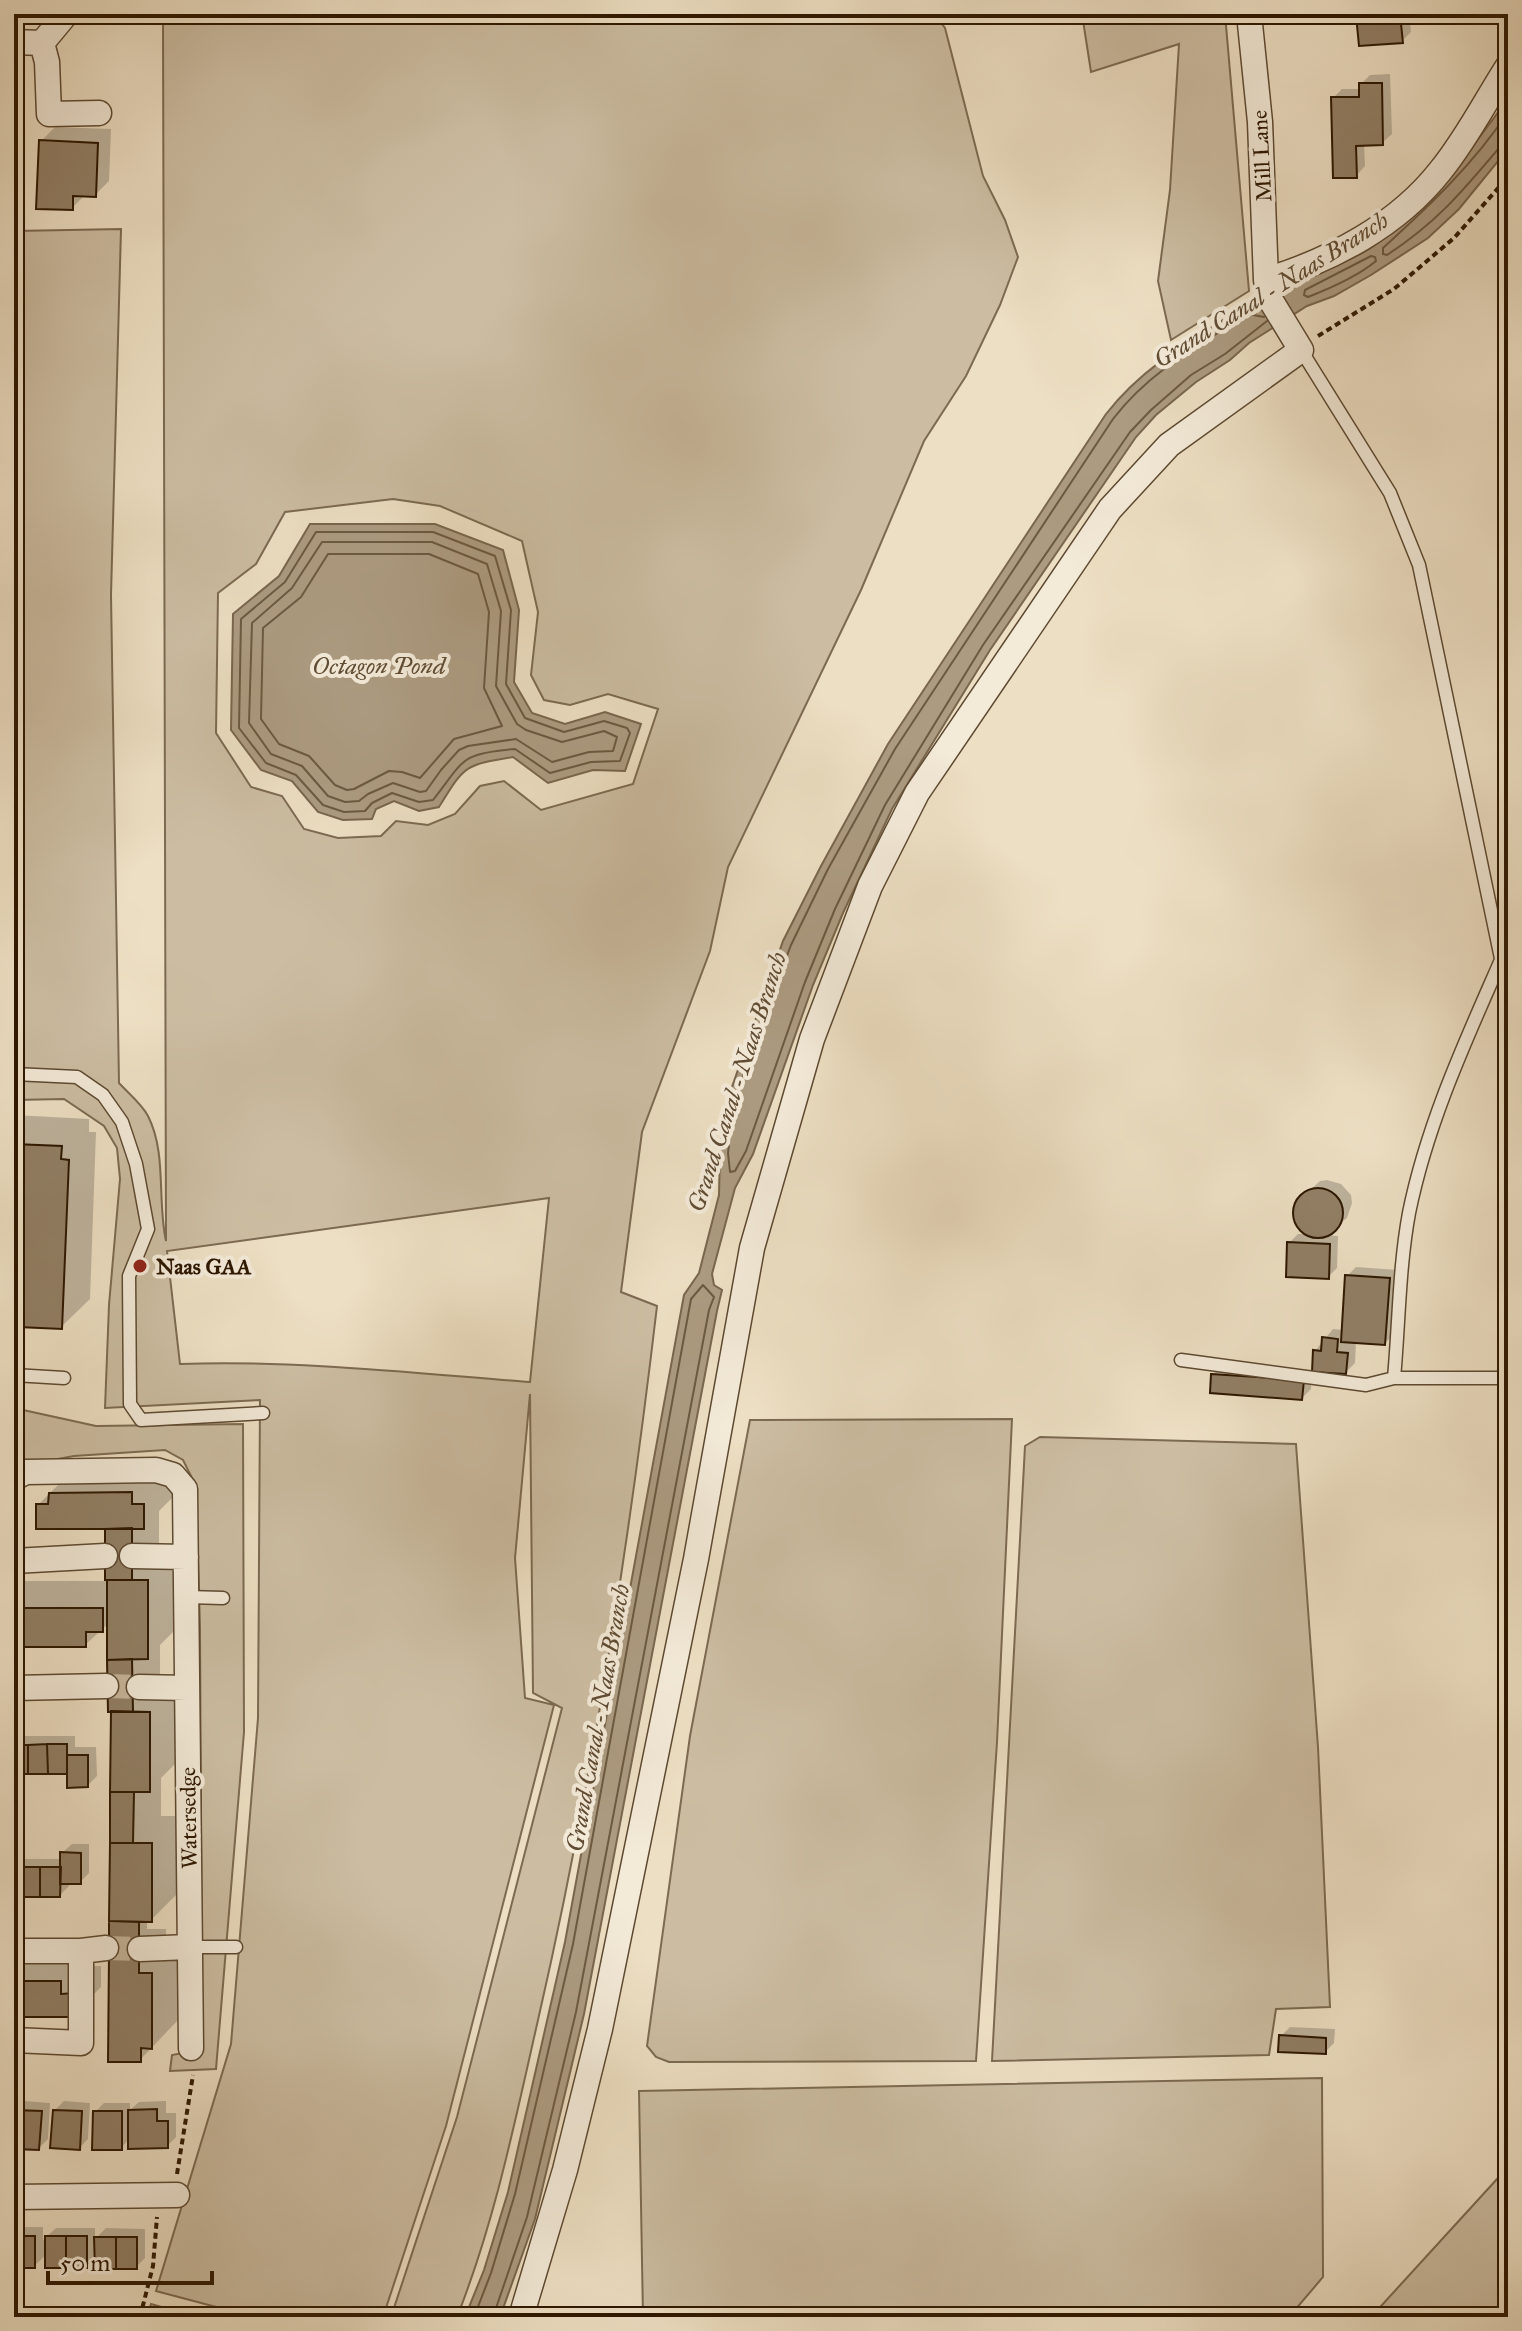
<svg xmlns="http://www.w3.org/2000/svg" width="1522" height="2331" viewBox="0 0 1522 2331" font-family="'IM FELL Great Primer',serif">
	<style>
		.green { fill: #ccbda2; stroke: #7c6a51; stroke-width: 2; fill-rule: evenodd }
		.water { fill: #ac9b81; stroke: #79664d; stroke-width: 2 }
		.shadow { fill: #0003 }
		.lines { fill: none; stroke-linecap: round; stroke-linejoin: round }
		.shore { stroke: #6c5940; stroke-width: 2 }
		.building { fill: #917f65; stroke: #2d1700; stroke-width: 2 }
		.street-tunnel { stroke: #c7b79c; stroke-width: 24; stroke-dasharray: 24 12; stroke-linecap: butt }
		.lane-casing { stroke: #5d4931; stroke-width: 15 }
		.street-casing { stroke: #5d4931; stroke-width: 27 }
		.path { stroke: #2d1700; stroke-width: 4; stroke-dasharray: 6 4; stroke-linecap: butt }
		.lane { stroke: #f3ead8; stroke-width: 12 }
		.street { stroke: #f3ead8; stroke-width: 24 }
		.poi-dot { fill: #8f2418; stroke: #f3ead8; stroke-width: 3 }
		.labels { text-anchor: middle; stroke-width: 8; stroke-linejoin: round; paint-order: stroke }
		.street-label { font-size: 22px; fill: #2d1700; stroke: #f3ead8 }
		.poi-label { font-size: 22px; font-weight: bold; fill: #2d1700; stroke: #f3ead8; text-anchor: start }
		.water-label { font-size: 24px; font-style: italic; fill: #604c34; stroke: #f3ead8 }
	</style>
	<rect width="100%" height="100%" fill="#eddfc3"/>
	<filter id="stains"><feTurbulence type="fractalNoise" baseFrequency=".0025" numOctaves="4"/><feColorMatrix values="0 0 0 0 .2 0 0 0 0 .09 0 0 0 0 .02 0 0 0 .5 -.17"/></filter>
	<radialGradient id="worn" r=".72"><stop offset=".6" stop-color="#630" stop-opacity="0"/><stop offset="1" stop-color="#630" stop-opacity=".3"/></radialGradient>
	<!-- green -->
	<path class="green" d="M163 14H934L945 28 983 176 1005 220 1018 257 1000 305 966 376 924 441 861 590 728 867 710 951 642 1132 621 1292 657 1306C629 1545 592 1785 538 2020 515 2121 495 2221 457 2317H391L457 2117 562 1708 533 1693 530 1394 515 1558 525 1698 554 1705 446 2126 383 2317H254L156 2291 231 2044 258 1718 260 1400 105 1408 109 1305 120 1179 117 1148 104 1126 64 1099 14 1100V231L121 229 111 595 119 1083C128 1093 142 1104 148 1116 167 1153 157 1201 166 1241ZM393 499 440 506 522 541 538 612 531 675 544 700 570 705 608 694 658 709 633 784 541 810 504 781 480 786 455 814 428 825 396 821 381 836 338 838 304 829 282 796 251 787 216 733 218 593 256 564 285 512ZM549 1198 530 1382C414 1373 296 1360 180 1364L167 1251Z
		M1082 14H1225L1249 291 1171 340 1158 281 1170 190 1179 44 1091 72Z
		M14 1408 96 1426 243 1424 244 1732 216 2069 170 2071 172 2055 198 2050 202 2036 200 1628 196 1486 183 1460 165 1450 74 1456 14 1467Z
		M1012 1419 997 1742 976 2061 669 2062 656 2057 647 2046 690 1736 750 1420Z
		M1040 1437 1296 1444 1318 1747 1330 2007 1276 2009 1269 2055 992 2061 1025 1446Z
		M1322 2078 1323 2277 1289 2317H643L639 2091Z
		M1508 2166V2317H1371L1508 2167Z
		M151 2304 196 2317H147Z"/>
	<!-- water -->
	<path class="water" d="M1508 98V149L1459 209 1428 238 1371 275 1334 296 1307 306 1249 343 1230 360 1196 382 1156 415 1136 437 990 650 892 809 843 913 813 985 753 1154 735 1188 712 1274 714 1285 722 1290 717 1311 584 2014 535 2219 500 2317H465L484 2270 508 2192 565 1942 684 1295 699 1273 719 1195 720 1152 725 1107 783 941 821 866 888 744 1106 414C1145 364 1197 337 1249 304L1261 308C1275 302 1285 293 1297 285 1321 268 1352 262 1375 245 1425 207 1473 149 1508 98Z
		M310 524H435L503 550 519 610 514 682 532 713 565 724 605 712 641 724 625 771 593 770 548 783 513 757C464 765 465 765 439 807L419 811 394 801 376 809 372 819 343 820 318 812 292 781 261 770 231 730 233 614 279 576Z"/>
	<!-- shadow -->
	<path class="shadow" d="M1358 14H1409L1411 32 1402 41Z
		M1390 74 1392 134 1382 143 1364 144 1365 166 1356 176 1333 98 1342 89H1361V84L1370 75Z
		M55 127 111 129 109 181 95 195H85L72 208 41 141Z
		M14 1115 89 1119V1132H96L90 1299 61 1327 25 1181H14Z
		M1327 1180 1341 1184 1351 1195 1352 1203 1347 1218 1325 1235 1338 1236 1337 1268 1328 1277 1289 1243 1298 1234H1311L1301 1230 1295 1215 1298 1201 1320 1181Z
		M1356 1267 1398 1270 1394 1334 1385 1343 1356 1341 1355 1363 1346 1372 1315 1351 1333 1329 1344 1330 1347 1276Z
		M1222 1365 1312 1372 1311 1389 1302 1398 1213 1374Z
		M171 1476 172 1498 159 1511V1553H175L176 1629 160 1645V1684L177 1685V1762L161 1778V1816H180L179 1892 151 1920H147V1929H166V1946H179V2019L140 2060H110L113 1709 108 1624 85 1645H14V1592L25 1581H108L107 1527 38 1505 66 1477Z
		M14 1736H75V1747H96L97 1776 88 1785 69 1772H14Z
		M72 1844H89V1873L80 1882H69V1886L60 1895H14V1859H62V1853Z
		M14 1953 88 1954V1966H101V1987L73 2015H14Z
		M1290 2027 1335 2029 1334 2043 1325 2052 1281 2036Z
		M24 2101 50 2103 48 2139 39 2148 14 2147V2111Z
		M64 2101 90 2103 88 2139 79 2148 55 2110Z
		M166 2101V2113H176V2137L167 2146 130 2138 121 2148 95 2112 104 2103H130V2110L139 2102Z
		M14 2227H43V2240L56 2228H95V2239L106 2228 145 2229V2258L136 2267 97 2256 86 2266 47 2254 34 2266H14Z"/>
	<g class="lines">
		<!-- shore -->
		<path class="shore" d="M1508 112C1474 164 1428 207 1383 248V254L1387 255C1437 222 1461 193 1499 148L1508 145
			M1371 256 1375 257 1376 261C1357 277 1331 288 1308 297L1304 295 1305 290Z
			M1264 317 1248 314C1198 346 1150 371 1113 419L895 749 828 869 791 945 748 1059 733 1108 728 1153 730 1172 735 1171 746 1151 805 982 835 909 885 805 983 645 1130 432 1151 410 1191 375 1225 354 1267 321
			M316 532H433L495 556 511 610 506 684 525 718 564 732 604 721 627 728 630 733 620 761 591 762 550 773 515 749C459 753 464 761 433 800L419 802 392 793 372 803 365 811 344 812 323 805 296 775 266 763 239 728 241 619 285 582Z
			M322 542H432L487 564 501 611 496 686 517 724 526 730 562 742 604 731 617 737 613 751 589 752 552 762 516 739 468 746 459 750 441 770 426 791 420 792 393 783 368 794 359 801 345 802 328 796 302 766 271 754 249 723 252 623 292 588Z
			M429 554 478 574 489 612 484 688 502 726 454 739 420 778 402 772 389 771 354 789 347 790 335 785 309 756 279 744 261 719 263 628 301 597 328 554Z
			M474 2317 491 2273 515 2194 573 1944 691 1299 703 1285 714 1297 709 1310 576 2012 527 2217 493 2317"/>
	</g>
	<!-- building -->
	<path class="building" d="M14 14H46V21L14 22Z
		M1347 14H1400L1403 43 1359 46 1356 15Z
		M1359 83H1382L1383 145 1356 146 1357 178H1333L1331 97H1359Z
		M39 140 98 143 96 197 73 196V210L36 209Z
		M14 1144 62 1146 61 1159 69 1160 62 1329 18 1327 23 1183H14Z
		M1293 1213a25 25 0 1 1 50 0a25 25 0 1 1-50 0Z
		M1287 1242 1330 1244 1329 1279 1286 1277Z
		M1345 1275 1390 1278 1385 1345 1341 1342Z
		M1322 1337 1338 1339 1337 1352 1348 1353 1346 1374 1312 1372 1313 1350 1321 1351Z
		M1211 1374 1304 1380 1302 1400 1210 1393Z
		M132 1492V1504H144V1529H36V1504H48L49 1493Z
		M132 1528V1580H105V1529Z
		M107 1580H148V1659L107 1660Z
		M14 1608H103V1632H86V1647H14Z
		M132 1659 133 1712H108L107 1660Z
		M111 1711 150 1712V1792H110Z
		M47 1744H67V1774H48Z
		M47 1744 48 1774H28V1745Z
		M14 1745H28V1774H14Z
		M67 1755H88V1787L67 1788Z
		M110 1792H134L133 1843H110Z
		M110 1843H152V1922L109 1921Z
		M60 1852 81 1853V1884H60Z
		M14 1867H20V1897H14Z
		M20 1867H40V1897H20Z
		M40 1867H61L60 1897H40Z
		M109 1921 139 1922V1956H109Z
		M109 1956H139V1973H152V2049L141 2048V2062H108Z
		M14 1981H61V1994L74 1993V2017H14Z
		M1279 2035 1326 2038V2054L1278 2052Z
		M157 2109V2121H168V2148L128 2149V2110Z
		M14 2110 42 2111 39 2150 14 2149Z
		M53 2110 82 2111 80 2150 50 2148Z
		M93 2111H122V2150H92Z
		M14 2236H35V2268H14Z
		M45 2236H66V2268H45Z
		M66 2236H87V2268H66Z
		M94 2237H116V2269H95Z
		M116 2237H137V2269H116Z"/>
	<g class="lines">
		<!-- street-tunnel -->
		<path class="street-tunnel" d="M106 1686 139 1687
			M106 1948 140 1949"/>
		<!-- lane casing -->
		<g class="lane-casing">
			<path id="lane" d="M1301 350 1390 493 1419 565 1508 992
				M14 1074 77 1077 103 1095 122 1122 136 1164 148 1229 129 1276 130 1404 141 1420 263 1413
				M1181 1360 1366 1385 1394 1378H1508
				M14 1375 64 1378
				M1394 1378C1399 1324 1399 1267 1409 1213 1427 1124 1465 1042 1501 960
				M187 1597 223 1598
				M189 1947H236"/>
		</g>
		<!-- street casing -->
		<g class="street-casing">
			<path id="street" d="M14 42 42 43 66 14
				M42 43 47 62 49 114 99 113
				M1266 280C1332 260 1398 225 1441 170 1467 138 1486 100 1508 66
				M14 1478 26 1472 156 1470 173 1475 185 1489 191 2048
				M132 1556 186 1557
				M14 1561 105 1556
				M139 1687 187 1688
				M14 1688 106 1686
				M140 1949 189 1947
				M14 1951H81L106 1948
				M14 2040 81 2043V1951
				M14 2197 177 2195
				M521 2317 565 2170 600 2029 696 1559 752 1248 812 1039 870 886 917 793 1110 509 1169 445 1301 350 1270 299 1266 280 1260 122 1249 14"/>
		</g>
		<!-- path -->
		<path class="path" d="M1318 336 1394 289 1454 238 1508 177
			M14 1442H21L23 1452
			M177 2174 193 2075
			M140 2317 153 2266 157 2217"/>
		<!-- lane -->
		<use href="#lane" class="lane"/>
		<!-- street -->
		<use href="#street" class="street"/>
	</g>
	<!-- markers -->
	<circle class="poi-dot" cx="140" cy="1266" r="8"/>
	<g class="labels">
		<!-- street labels -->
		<g class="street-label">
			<text transform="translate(1261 156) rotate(-93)" y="8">Mill Lane</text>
			<text transform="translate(188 1818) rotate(-91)" y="8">Watersedge</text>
		</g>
		<!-- poi labels -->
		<g class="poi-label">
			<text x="156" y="1274">Naas GAA</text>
		</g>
		<!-- water labels -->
		<g class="water-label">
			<text transform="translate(1271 290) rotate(-32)" y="8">Grand Canal - Naas Branch</text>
			<text x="379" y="674">Octagon Pond</text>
			<text transform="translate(737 1082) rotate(-72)" y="8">Grand Canal - Naas Branch</text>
			<text transform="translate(598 1718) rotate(-80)" y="8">Grand Canal - Naas Branch</text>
		</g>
	</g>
	<!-- margin -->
	<rect width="1522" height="2331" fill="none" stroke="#eddfc3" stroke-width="48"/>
	<rect x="16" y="16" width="1490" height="2299" fill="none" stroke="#2d1700" stroke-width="4"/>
	<rect x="24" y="24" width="1474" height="2283" fill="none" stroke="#2d1700" stroke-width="2"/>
	<!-- scale -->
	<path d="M48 2271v12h164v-12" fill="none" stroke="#2d1700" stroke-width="4"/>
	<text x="60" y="2271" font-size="24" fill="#2d1700" stroke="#f3ead8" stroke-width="6" paint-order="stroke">50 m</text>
	<rect width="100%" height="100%" filter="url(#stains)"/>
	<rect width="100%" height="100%" fill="url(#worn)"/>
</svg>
